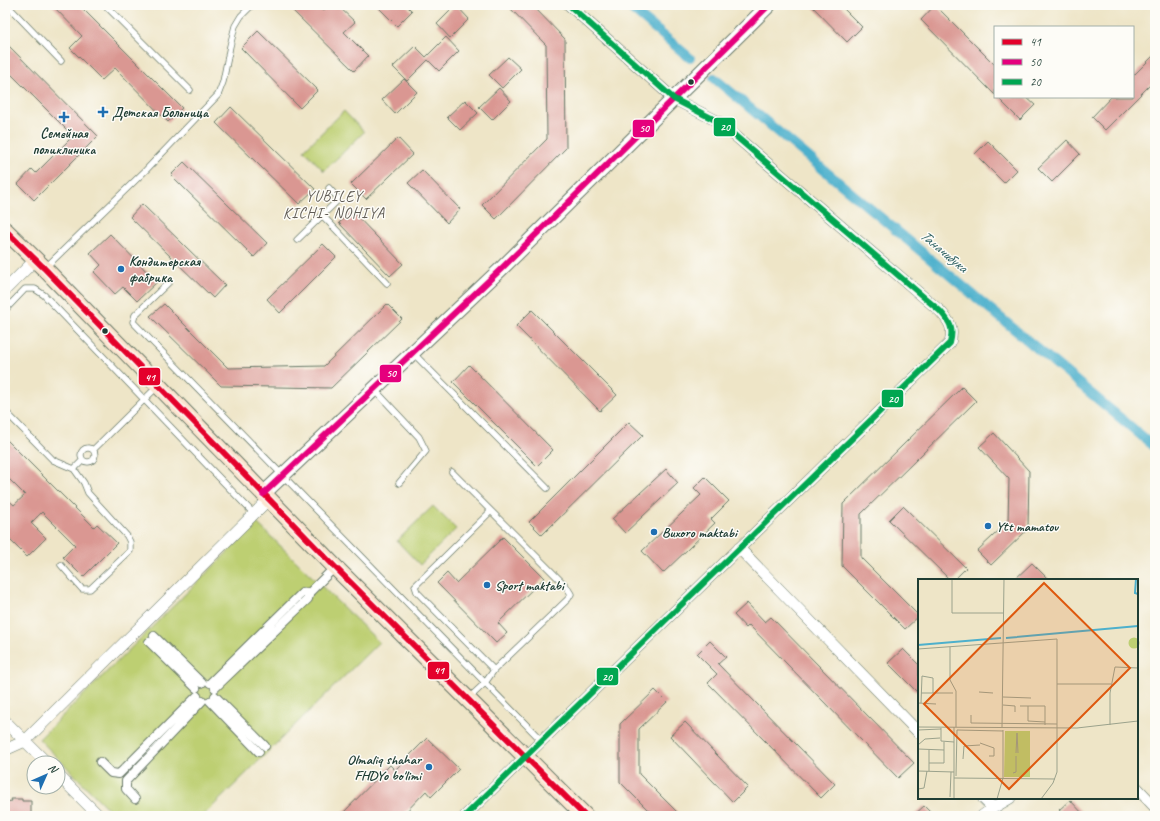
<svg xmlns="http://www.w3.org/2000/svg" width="1160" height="821" viewBox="0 0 1160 821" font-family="Caveat,sans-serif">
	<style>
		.green { fill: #bdcf72; stroke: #6e8653 }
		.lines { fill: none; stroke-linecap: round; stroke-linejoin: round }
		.canal { stroke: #4db0cc; stroke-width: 10 }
		.building { fill: #da9792 }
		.service-casing { stroke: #677867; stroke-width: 7 }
		.pedestrian-casing { stroke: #677867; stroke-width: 10 }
		.minor-casing { stroke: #677867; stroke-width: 12 }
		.tertiary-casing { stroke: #677867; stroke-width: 16 }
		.secondary-casing { stroke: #677867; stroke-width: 18 }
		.service { stroke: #fff; stroke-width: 5.5 }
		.pedestrian { stroke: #fff; stroke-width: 8 }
		.minor { stroke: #fff; stroke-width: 11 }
		.tertiary { stroke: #fff; stroke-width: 14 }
		.secondary { stroke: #fbe5cf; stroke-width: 16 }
		.bus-1-casing { stroke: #fdfcf7; stroke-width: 9 }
		.bus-2-casing { stroke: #fdfcf7; stroke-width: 9 }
		.bus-3-casing { stroke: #fdfcf7; stroke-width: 9 }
		.bus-1 { stroke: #e4002b; stroke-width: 6 }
		.bus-2 { stroke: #e5007d; stroke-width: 6 }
		.bus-3 { stroke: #00a651; stroke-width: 6 }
		.bus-dot { fill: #1f3d34; stroke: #fdfcf7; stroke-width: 1.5 }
		.poi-dot { fill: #1f6fb2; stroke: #fdfcf7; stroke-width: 1.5 }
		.labels { text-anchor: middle; stroke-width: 3; stroke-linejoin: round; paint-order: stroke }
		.poi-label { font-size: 14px; font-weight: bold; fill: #1f3d34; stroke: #fdfcf7; text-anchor: start }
		.neighbourhood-label { font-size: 15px; letter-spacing: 1px; fill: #605c55; stroke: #fdfcf7 }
		.water-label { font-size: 15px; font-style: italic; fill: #2d6062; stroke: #fdfcf7 }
		.inset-river { fill: none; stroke: #4db0cc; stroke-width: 2 }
		.inset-road { fill: none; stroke: #9ba28c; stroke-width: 1 }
		.view { fill: #de580e; fill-opacity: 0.15; stroke: #de580e; stroke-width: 2 }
		.inset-edge { fill: none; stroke: #1f3d34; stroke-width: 2 }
		.line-badge { stroke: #fdfcf7; stroke-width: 1.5 }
		.badge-label { font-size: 11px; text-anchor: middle; font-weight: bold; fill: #fff }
	</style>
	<rect width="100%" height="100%" fill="#fdfcf7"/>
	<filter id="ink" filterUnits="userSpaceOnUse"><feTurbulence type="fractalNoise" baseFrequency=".025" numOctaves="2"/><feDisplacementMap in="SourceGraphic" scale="8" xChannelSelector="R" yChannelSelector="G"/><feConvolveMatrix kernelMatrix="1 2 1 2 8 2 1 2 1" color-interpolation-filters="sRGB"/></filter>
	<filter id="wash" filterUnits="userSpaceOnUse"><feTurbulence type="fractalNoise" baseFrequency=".012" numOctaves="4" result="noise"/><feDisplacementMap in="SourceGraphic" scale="16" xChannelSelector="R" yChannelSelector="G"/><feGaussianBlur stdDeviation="0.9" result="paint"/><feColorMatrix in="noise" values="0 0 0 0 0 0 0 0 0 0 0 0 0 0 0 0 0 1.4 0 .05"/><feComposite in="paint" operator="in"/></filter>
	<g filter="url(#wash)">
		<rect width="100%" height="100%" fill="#eee5c7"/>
		<!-- green -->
		<path class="green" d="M344 111 364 132 324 171 304 150Z
			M433 506 456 529 420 565 397 541Z
			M257 523 379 642 203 816H115L39 739Z"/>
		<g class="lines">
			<!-- canal -->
			<path class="canal" d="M627 5 690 58
				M714 78 1155 447"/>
		</g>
		<g id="blocks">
			<!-- building -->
			<path class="building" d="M52 5H79L182 108 168 122 115 68 102 80 70 48 82 36Z
				M287 5H316L323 11 329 5H337L355 22 344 32 368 56 354 71Z
				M376 5H406L412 11 397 26Z
				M456 5 469 19 450 38 437 24Z
				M507 5H532L565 39 566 148 496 219 482 205 547 139 546 45Z
				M811 5H840L862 27 847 42Z
				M935 5 995 65V95L921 20Z
				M258 31 318 90 300 108 241 48Z
				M446 37 459 51 439 71 428 60 407 81 393 67 415 46 426 57Z
				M5 42 98 136 34 200 18 184 32 169 36 173 73 136 5 68Z
				M1155 54V80L1105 130 1092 117 1111 97H1133V76Z
				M508 57 521 69 502 88 489 75Z
				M404 79 417 92 395 114 382 100Z
				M499 88 511 101 492 120 479 107Z
				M997 97H1026L1035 105 1020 120Z
				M465 100 478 113 460 130 447 117Z
				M231 107 315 189 299 204 216 123Z
				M398 138 413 154 366 199 351 184Z
				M1067 140 1080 154 1052 182 1038 168Z
				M988 141 1017 170 1004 183 975 154Z
				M184 162 267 243 254 257 171 175Z
				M422 170 460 209 447 223 408 183Z
				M142 204 225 285 213 298 130 217Z
				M352 211 403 264 390 276 339 223Z
				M110 234 157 282 137 301 123 287 115 294 94 272 101 265 90 253Z
				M323 244 336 257 280 313 267 299Z
				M164 304 228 368 324 366 387 304 402 319 331 388 221 386 150 316Z
				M532 310 617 395 600 411 516 326Z
				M469 365 553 450 537 466 453 382Z
				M962 387 976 401 861 514V558L919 616 905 629 842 566 843 504Z
				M629 422 643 435 542 535 529 522Z
				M994 433 1029 471 1028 529 991 565 977 551 1008 522 1009 479 979 447Z
				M5 438 94 527 97 524 117 543 83 577 63 557 75 545 42 512 31 523 46 538 27 557 5 535V497L14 505 25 495 5 475Z
				M666 469 678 483 625 533 612 519Z
				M705 477 729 501 711 519 715 523 663 573 642 551 701 495 694 488Z
				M903 506 966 568 954 580H950L889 520Z
				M503 537 544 578 498 623 507 633 496 643 437 583 447 573 456 583Z
				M1032 563 1049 580H1014Z
				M747 603 765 622 771 617 914 763 898 778 749 625 746 628 734 615Z
				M710 641 726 657 718 664 835 784 821 798 708 683 717 674 697 654Z
				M903 649 919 665V694L888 663Z
				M655 690 667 702 639 729V774L681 816H654L620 782V724Z
				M685 722 748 787 733 802 670 736Z
				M427 738 459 769 431 797 426 791 402 816H340L390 765 395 770Z
				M11 799H22V801H31V816H5V802L12 801Z
				M1070 800 1085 816H1065L1059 810Z
				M924 806 934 816H913Z"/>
		</g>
	</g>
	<g filter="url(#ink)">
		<use href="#blocks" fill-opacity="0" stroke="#677867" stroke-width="1"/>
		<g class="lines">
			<!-- service casing -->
			<g class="service-casing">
				<path id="service" d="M7 5 61 61
					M105 5 190 90
					M322 215 387 283
					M297 240 337 201 338 198 329 188
					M46 267 146 170 218 95 223 82 230 46 235 26 241 16 252 5
					M169 282 135 315 133 322 541 740
					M5 310 25 289H35L44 295 254 514
					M413 353 547 488
					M374 389 419 437 426 451 399 483
					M5 411 53 460 74 469
					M81 455a7 7 0 1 1 14 0a7 7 0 1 1-14 0Z
					M93 450 158 386
					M452 472 566 586 571 594 568 599 494 670 485 683 469 698
					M491 511 415 586 417 592 494 670
					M61 565 82 589H90L130 551V542L127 536 88 493 84 483 74 469 83 460"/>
			</g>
			<!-- pedestrian casing -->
			<g class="pedestrian-casing">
				<path id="pedestrian" d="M310 592 335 567
					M154 636 202 683
					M149 642 196 688
					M210 683 302 593 310 592 308 599 215 688
					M215 696 265 746
					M210 701 259 752
					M100 762 111 773 119 774 197 696
					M135 799 126 789V781L202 701"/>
			</g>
			<!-- minor casing -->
			<g class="minor-casing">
				<path id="minor" d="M5 290 35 260
					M739 548 919 733
					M5 721 47 763
					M5 750 25 741 269 499
					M58 775 99 816
					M1137 788 1155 807
					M983 798 993 808
					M465 816 525 757 950 343C954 328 950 322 940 311L719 122 674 99 569 5
					M982 816 993 808 1010 798"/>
			</g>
			<!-- tertiary casing -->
			<g class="tertiary-casing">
				<path id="tertiary" d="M263 494 501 269 769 5"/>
			</g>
			<!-- secondary casing -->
			<g class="secondary-casing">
				<path id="secondary" d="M5 230 44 268 335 567 585 816"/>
			</g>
			<!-- service -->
			<use href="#service" class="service"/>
			<!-- pedestrian -->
			<use href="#pedestrian" class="pedestrian"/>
			<!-- minor -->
			<use href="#minor" class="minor"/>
			<!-- tertiary -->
			<use href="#tertiary" class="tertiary"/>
			<!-- secondary -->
			<use href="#secondary" class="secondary"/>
			<!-- bus-1 casing -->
			<g class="bus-1-casing">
				<path id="bus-1" d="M5 230 44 268 335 567 585 816"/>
			</g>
			<!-- bus-2 casing -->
			<g class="bus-2-casing">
				<path id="bus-2" d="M263 494 501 269 769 5"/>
			</g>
			<!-- bus-3 casing -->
			<g class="bus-3-casing">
				<path id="bus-3" d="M465 816 525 757 950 343C954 328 950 322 940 311L719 122 674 99 569 5"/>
			</g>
			<!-- bus-1 -->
			<use href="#bus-1" class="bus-1"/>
			<!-- bus-2 -->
			<use href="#bus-2" class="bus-2"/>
			<!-- bus-3 -->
			<use href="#bus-3" class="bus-3"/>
		</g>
	</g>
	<!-- markers -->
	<g class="bus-dot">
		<circle cx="691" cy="82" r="3.5"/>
		<circle cx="105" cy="331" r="3.5"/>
	</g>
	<g class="poi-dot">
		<path d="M101 106h4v4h4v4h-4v4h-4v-4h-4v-4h4z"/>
		<path d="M62 111h4v4h4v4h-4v4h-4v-4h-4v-4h4z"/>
		<circle cx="121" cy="269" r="4"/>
		<circle cx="988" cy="526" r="4"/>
		<circle cx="654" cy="532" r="4"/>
		<circle cx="487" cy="585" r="4"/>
		<circle cx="429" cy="767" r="4"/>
	</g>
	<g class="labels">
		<!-- poi labels -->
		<g class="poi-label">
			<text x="112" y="117">Детская Больница</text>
			<text x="64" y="138" text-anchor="middle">Семейная<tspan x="64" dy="16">поликлиника</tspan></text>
			<text x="129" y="266">Кондитерская<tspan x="129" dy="16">фабрика</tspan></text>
			<text x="996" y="531">Ytt mamatov</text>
			<text x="662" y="537">Buxoro maktabi</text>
			<text x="495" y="590">Sport maktabi</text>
			<text x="421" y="764" text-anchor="end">Olmaliq shahar<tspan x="421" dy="16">FHDYo bo'limi</tspan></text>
		</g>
		<!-- neighbourhood labels -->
		<g class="neighbourhood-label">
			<text x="334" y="201">YUBILEY<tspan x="334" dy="17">KICHI- NOHIYA</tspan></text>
		</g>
		<!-- water labels -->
		<g class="water-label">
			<text transform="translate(944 251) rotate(40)" y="5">Таначибука</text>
		</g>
	</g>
	<!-- overview -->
	<g transform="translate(918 579)">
		<rect width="220" height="220" fill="#eee5c7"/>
		<path d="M210.5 64a5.5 5.5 0 1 1 11 0a5.5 5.5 0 1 1-11 0ZM87 152H112V198H86Z" fill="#bdcf72"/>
		<path class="inset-river" d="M218 0 217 14 220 15M88 59 220 47M0 66 83 59"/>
		<path class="inset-road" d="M34 0V34H86M32 68V101L38 112V148M0 70 139 60V193L135 204 123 220M139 105H193M61 113 75 114M3 114H35M85 118 113 119M0 124 18 125M3 124 4 97 15 99V114M85 126 97 127V133M102 127H127V146M110 127V142L127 143M53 136V144L139 145M192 146V114L197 88 220 89M0 148 159 149 220 142M84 148 86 0M23 149V162L36 163M0 151 23 150M62 164 76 169V177H71M0 166 7 160 22 159M0 170 26 171M11 171V192M98 174 99 154 100 174M45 180 46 167 62 166M11 184H26V163M0 192 36 193M95 194 98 193V177M38 197 39 151 85 152M36 199 137 200M0 210 6 209 9 192M32 218 33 193M36 220V148M79 220 85 199V151"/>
		<path class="view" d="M126 4 212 89 91 210 6 125Z"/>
		<rect width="220" height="220" class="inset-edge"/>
	</g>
	<g class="line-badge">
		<rect x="713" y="117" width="23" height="20" rx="4" fill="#00a651"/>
		<rect x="632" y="119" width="23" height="19" rx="4" fill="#e5007d"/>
		<rect x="379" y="364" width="23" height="19" rx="4" fill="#e5007d"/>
		<rect x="138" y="367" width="23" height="19" rx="4" fill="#e4002b"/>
		<rect x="881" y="389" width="23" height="19" rx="4" fill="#00a651"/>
		<rect x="427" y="661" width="23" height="19" rx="4" fill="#e4002b"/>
		<rect x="596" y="667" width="23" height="19" rx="4" fill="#00a651"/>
	</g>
	<g class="badge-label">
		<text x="725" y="131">20</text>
		<text x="644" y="132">50</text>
		<text x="391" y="377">50</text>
		<text x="150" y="381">41</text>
		<text x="893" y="403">20</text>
		<text x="439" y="674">41</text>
		<text x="607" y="681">20</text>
	</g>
	<!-- margin -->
	<rect width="1160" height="821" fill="none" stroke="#fdfcf7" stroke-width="20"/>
	<!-- legend -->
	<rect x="994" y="26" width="140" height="72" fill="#fdfcf7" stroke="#a4b0a9"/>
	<rect x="1002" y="39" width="20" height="6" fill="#e4002b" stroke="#a4b0a9"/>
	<text x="1030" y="46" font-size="12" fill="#1f3d34">41</text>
	<rect x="1002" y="59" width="20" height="6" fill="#e5007d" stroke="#a4b0a9"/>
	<text x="1030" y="66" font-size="12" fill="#1f3d34">50</text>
	<rect x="1002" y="79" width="20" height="6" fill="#00a651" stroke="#a4b0a9"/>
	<text x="1030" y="86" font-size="12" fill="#1f3d34">20</text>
	<!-- north arrow -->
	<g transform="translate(46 775) rotate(45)"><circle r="19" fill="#fdfcf7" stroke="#a4b0a9"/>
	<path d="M0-3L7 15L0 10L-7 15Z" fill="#1f6fb2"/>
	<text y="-6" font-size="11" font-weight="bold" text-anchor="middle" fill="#1f3d34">N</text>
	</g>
</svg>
